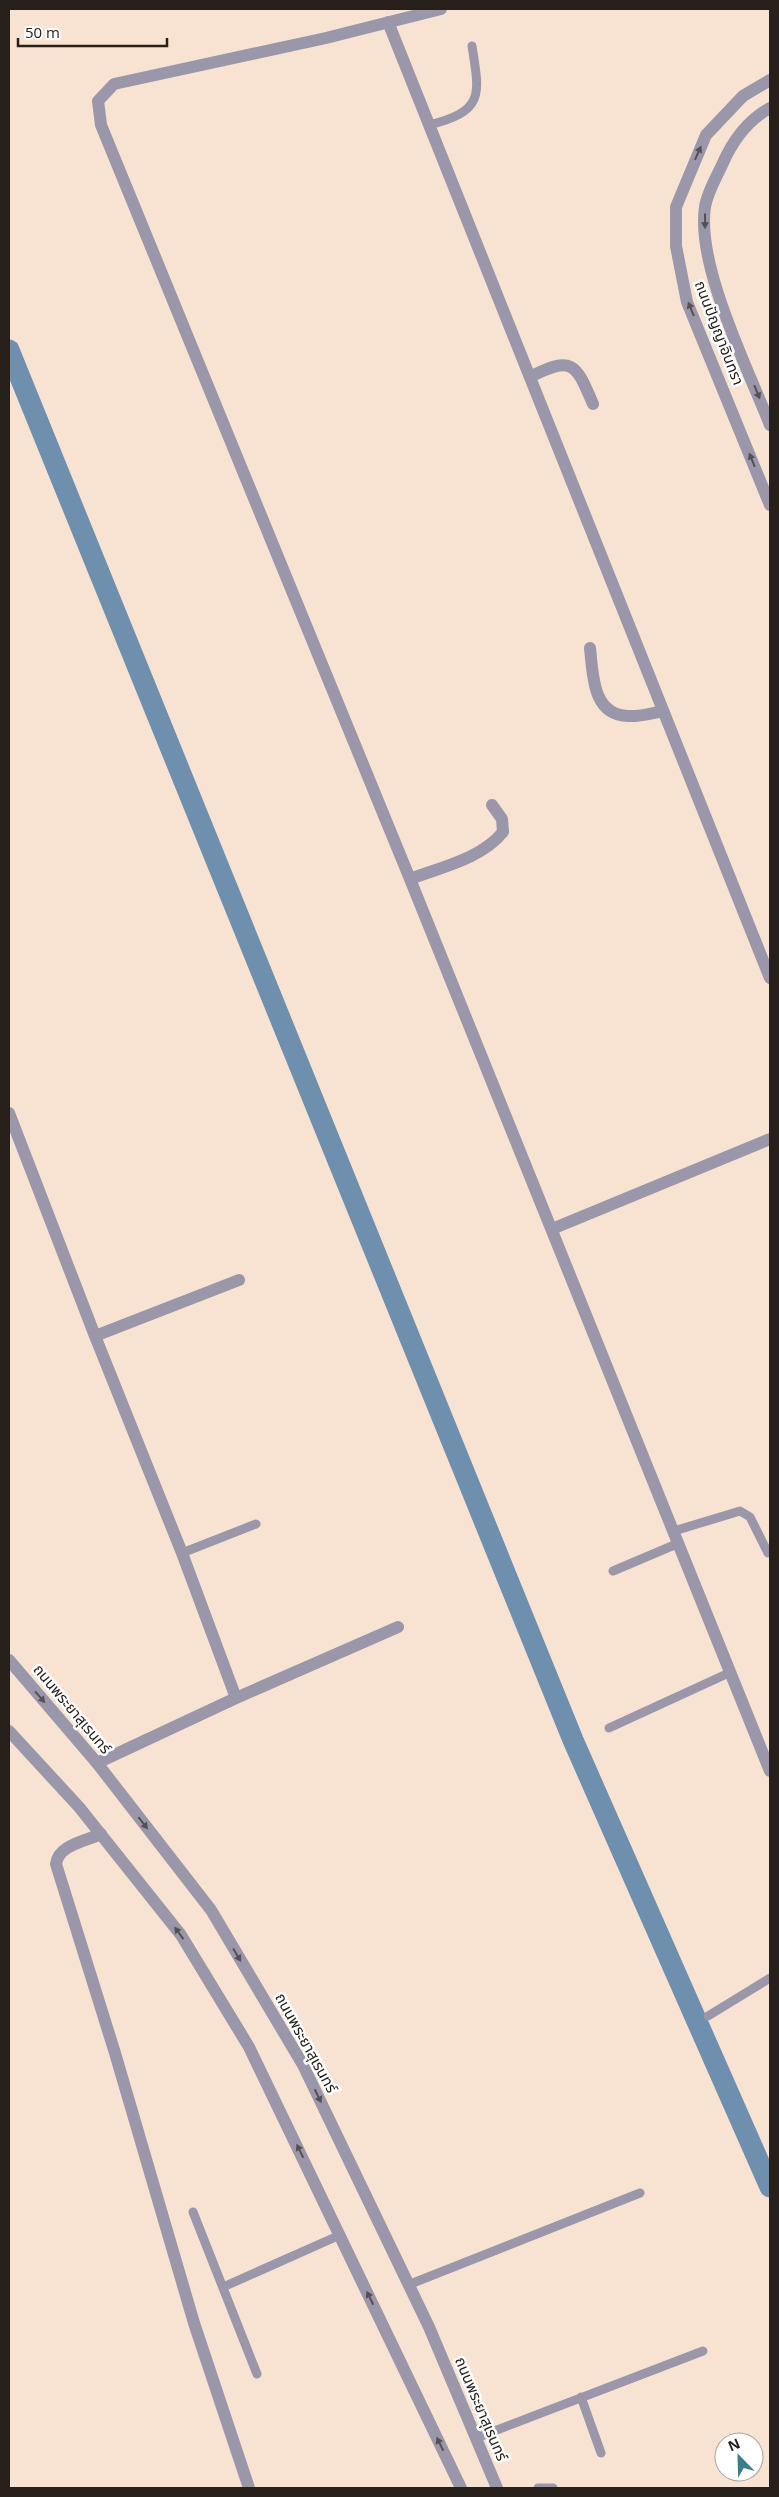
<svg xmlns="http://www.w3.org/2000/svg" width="779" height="2497" viewBox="0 0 779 2497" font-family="'Open Sans','Noto Sans Thai',sans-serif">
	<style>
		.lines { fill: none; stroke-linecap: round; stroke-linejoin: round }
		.canal { stroke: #6e90ae; stroke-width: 21 }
		.service { stroke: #9997a9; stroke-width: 9 }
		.minor { stroke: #9997a9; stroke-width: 12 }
		.tertiary { stroke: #9997a9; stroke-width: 12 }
		.oneway { fill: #555053 }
		.labels { text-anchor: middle; stroke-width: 5; stroke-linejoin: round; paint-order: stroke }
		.street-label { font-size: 15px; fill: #27201a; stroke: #fff }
	</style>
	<rect width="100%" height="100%" fill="#f8e3d2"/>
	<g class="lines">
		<!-- canal -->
		<path class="canal" d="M9 350 573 1740 770 2187"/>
		<!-- service -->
		<path class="service" d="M429 125C484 111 480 96 472 46
			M674 1531 740 1511 750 1517 768 1553
			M182 1553 256 1524
			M613 1571 679 1543
			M609 1728 731 1672
			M708 2016 770 1978
			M193 2212 257 2374
			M408 2285 640 2193
			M223 2287 340 2235
			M581 2397 601 2453
			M476 2438 703 2351
			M538 2488H553"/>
		<!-- minor -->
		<path class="minor" d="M441 9 326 38 114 84 98 101 101 125 410 879 770 1771
			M388 22 770 978
			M530 377C573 355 576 364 593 404
			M590 648C593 674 592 715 628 716 639 717 652 713 663 711
			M410 879C441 867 481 859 503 832L502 819 492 805
			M9 1113 95 1336
			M552 1229 770 1139
			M236 1698 182 1553 95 1336 239 1280
			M97 1763 236 1698 398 1627
			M101 1834C86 1841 58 1845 56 1864L115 2053 194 2323 249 2488"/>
		<!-- tertiary -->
		<path class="tertiary" d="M770 80 743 96 706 135 676 207V246L687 302 770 505
			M770 108C748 120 732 142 722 165 716 178 707 193 705 207 696 265 748 369 770 425
			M9 1660 97 1763 211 1910 303 2065 429 2327 497 2488
			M9 1731 79 1807 181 1935 249 2047 461 2488"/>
	</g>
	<!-- one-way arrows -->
	<defs><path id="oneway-solid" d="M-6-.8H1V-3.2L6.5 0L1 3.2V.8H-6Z" transform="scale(1.25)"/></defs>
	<g class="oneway">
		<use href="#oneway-solid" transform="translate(698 153) rotate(-66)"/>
		<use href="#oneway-solid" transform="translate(705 221) rotate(90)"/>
		<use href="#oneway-solid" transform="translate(691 309) rotate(-112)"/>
		<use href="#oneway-solid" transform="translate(757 392) rotate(68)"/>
		<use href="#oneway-solid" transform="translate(752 460) rotate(-112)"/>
		<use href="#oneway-solid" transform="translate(40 1697) rotate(49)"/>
		<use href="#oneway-solid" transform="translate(143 1823) rotate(52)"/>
		<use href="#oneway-solid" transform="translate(179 1933) rotate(-126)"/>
		<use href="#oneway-solid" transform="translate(237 1955) rotate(59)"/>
		<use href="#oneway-solid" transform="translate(318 2096) rotate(64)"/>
		<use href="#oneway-solid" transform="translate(300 2151) rotate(-116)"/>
		<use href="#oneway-solid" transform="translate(370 2298) rotate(-116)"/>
		<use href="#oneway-solid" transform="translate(440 2444) rotate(-116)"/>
	</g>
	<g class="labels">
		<!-- street labels -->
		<g class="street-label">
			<text transform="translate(719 333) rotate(69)" y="5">ถนนปัญญาอินทรา</text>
			<text transform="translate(72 1709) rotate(50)" y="5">ถนนพระยาสุเรนทร์</text>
			<text transform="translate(306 2043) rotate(61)" y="5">ถนนพระยาสุเรนทร์</text>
			<text transform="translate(481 2409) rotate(67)" y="5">ถนนพระยาสุเรนทร์</text>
		</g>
	</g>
	<!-- border -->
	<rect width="779" height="2497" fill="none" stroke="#27201a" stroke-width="20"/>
	<!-- north arrow -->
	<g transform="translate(739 2457) rotate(337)"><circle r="24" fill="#ffffff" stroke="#a9a6a3"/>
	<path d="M0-4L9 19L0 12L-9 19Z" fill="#387f89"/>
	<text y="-8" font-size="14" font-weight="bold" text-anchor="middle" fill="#27201a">N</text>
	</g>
	<!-- scale -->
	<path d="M18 38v8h149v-8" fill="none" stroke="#27201a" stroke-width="2.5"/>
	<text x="25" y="38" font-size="15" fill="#27201a" stroke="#ffffff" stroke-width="4" paint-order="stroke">50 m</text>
</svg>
